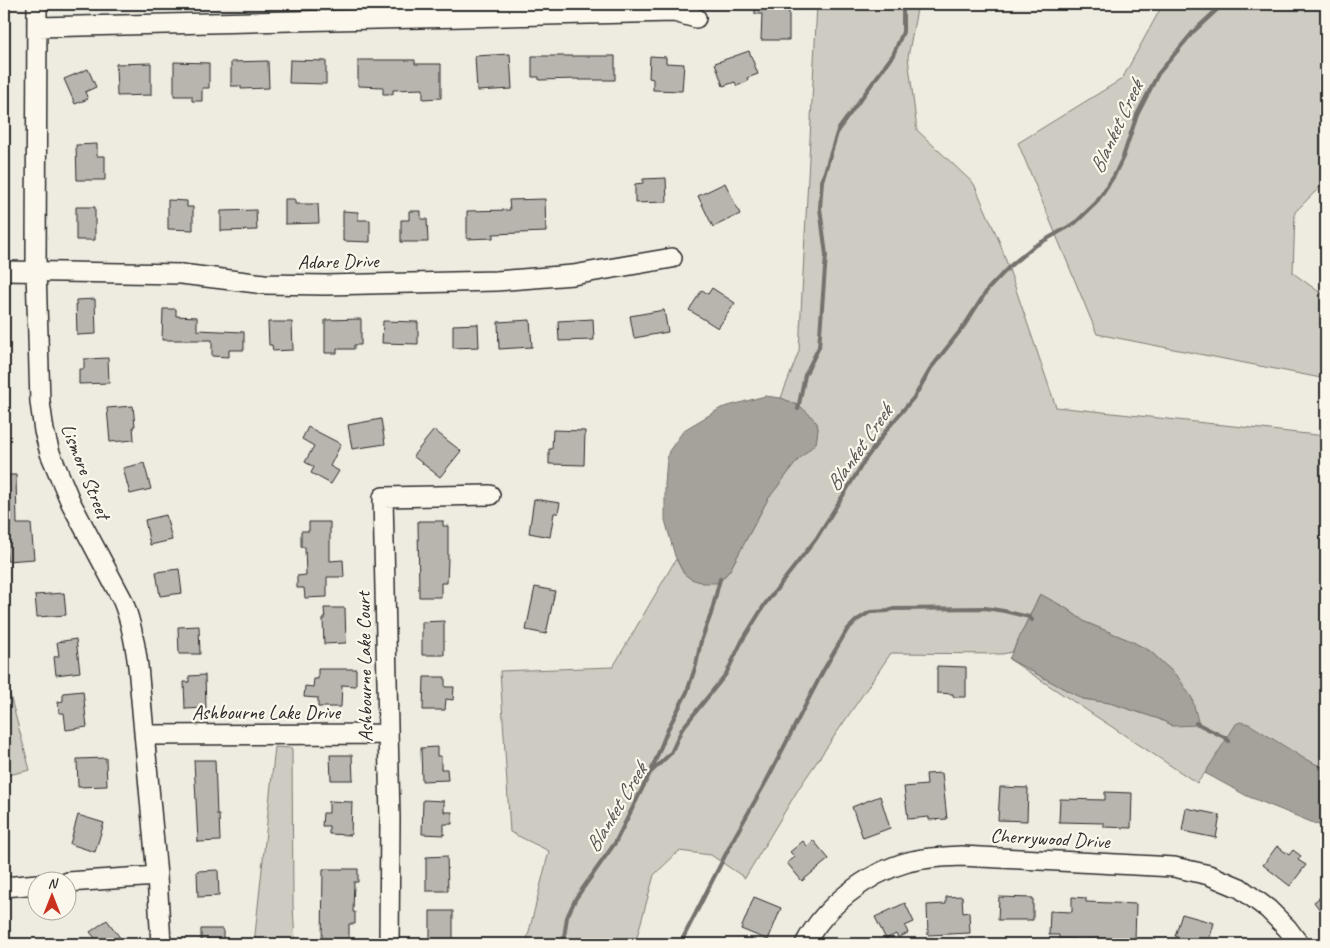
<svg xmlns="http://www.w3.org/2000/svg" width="1330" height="948" viewBox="0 0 1330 948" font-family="Caveat,sans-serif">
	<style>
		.green { fill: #cecbc2; stroke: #7c7b76 }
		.water { fill: #a4a29a; stroke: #74726e }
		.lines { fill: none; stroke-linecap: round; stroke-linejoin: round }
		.stream { stroke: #74726e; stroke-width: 4 }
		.building { fill: #b8b5ae; stroke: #2b2b2b }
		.minor-casing { stroke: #2b2b2b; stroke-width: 22 }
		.minor { stroke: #fbf7ec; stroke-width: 19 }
		.labels { text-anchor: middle; stroke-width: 4.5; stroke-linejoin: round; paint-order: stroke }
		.street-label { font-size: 20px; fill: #2b2b2b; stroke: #fbf7ec }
		.water-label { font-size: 21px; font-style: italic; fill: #555552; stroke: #fbf7ec }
	</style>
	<rect width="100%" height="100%" fill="#eeebe0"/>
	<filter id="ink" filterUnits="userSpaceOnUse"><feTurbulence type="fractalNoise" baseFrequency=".02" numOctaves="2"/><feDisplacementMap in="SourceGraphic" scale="10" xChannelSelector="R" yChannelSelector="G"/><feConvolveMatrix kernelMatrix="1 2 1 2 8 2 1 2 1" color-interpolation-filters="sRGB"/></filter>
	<g filter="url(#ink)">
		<!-- green -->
		<path class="green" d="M817 4H918L908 57 917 130 974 184 1000 243 1056 407 1326 436V769L1305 759 1205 773 1197 783 1009 659 1083 699 1110 703 1159 719 1173 726 1178 677 1150 651 1131 641 1085 622 1066 608 1040 594 1012 652 1002 654 891 653 799 788 745 878 711 855 679 851 654 875 635 944H526L549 851 510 832 500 671 613 667 676 559 684 574 719 583 730 570 768 499 798 460 816 443 818 429 817 423 800 406 781 398 799 351Z
			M1163 4H1326V181L1295 212 1293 273 1322 294H1326V379L1097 334 1018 143 1122 79Z
			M4 673 30 770 4 776Z
			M275 747 292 748 293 904 295 944H254Z"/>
		<!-- water -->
		<path class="water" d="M765 396 781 398 800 406 810 415 817 423 818 429 816 443 798 460 768 499 730 570 718 583H703L691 579 684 574 675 556 665 520V484L667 458 669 451 684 430 721 408Z
			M1040 594 1066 608 1085 622 1131 641 1150 651 1178 677 1192 698 1199 725 1173 726 1159 719 1110 703 1083 699 1009 659Z
			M1240 722 1249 724 1305 759 1326 769V828L1247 796 1205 773 1236 724Z"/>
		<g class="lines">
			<!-- stream -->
			<path class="stream" d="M798 409 805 375 819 347 826 255 820 208 822 181 838 130 893 55 903 32V9L901 4
				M1196 723 1226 738 1229 741
				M652 769 668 729 687 692 696 665 701 641 711 614 720 579
				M563 944 567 917 576 898 615 843 650 773 671 753 682 729 726 674 742 641 765 604 816 539 865 460 888 428 915 396 931 368 964 326 988 289 1010 266 1033 247 1075 223 1096 203 1114 176 1123 157 1137 115 1158 74 1193 32 1223 4
				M680 944 734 838 768 778 823 671 847 630 857 620 870 612 888 611 893 609 985 608 1004 611 1029 617 1032 620"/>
		</g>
		<!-- building -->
		<path class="building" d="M755 4H772V6H789V40H761L762 14H755Z
			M749 51 758 74 747 78 748 81 737 86 735 82 723 86 715 63Z
			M510 54 512 89 477 91 475 56Z
			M532 56H615V80H579V79L539 80V77H532Z
			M650 56 666 57V63L684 64 682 91 653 90V79L649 78Z
			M290 60 326 61V84L289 83Z
			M358 60H415V64H441V98L423 99V89L393 90V94H383V87L358 86Z
			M268 61 269 88 241 89V86H231V62Z
			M174 62 209 63V88H202V101H192V96H174Z
			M151 63V95L117 96 116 64Z
			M88 69 96 87 85 92 88 99 75 104 64 79Z
			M97 144V156H105V180H77L76 145Z
			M666 178 667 202 635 203V184L643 183V179Z
			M725 183 740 214 713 227 698 196Z
			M285 199H295V204H318L319 223 285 224Z
			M545 199 546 232 493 234V238L467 239V211L510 210 509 200Z
			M168 200 187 201V207H193V230L168 229Z
			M76 207H95V240H76Z
			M256 210 257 230 221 231V211Z
			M343 211 358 212V220H370V242L343 241Z
			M409 211H421V219H427L428 242H401V220H409Z
			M712 288 735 303 718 328 689 310 702 290 708 294Z
			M95 299 96 334 77 335 76 300Z
			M163 309H176V316L197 317V330L244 332V350H229V357L212 356V340H162Z
			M664 310 668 332 634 338 630 316Z
			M361 319V345H354V349H337V353H325V320Z
			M593 319 594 340 559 341 558 321Z
			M530 320 532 347 499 349 498 322Z
			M383 321 418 322V344L382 343Z
			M268 322H292L293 350 273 351 272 345H269Z
			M478 324 479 347 453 348V325Z
			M108 358 109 383 79 384V369H84V359Z
			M133 406 135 426H133L134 440 110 442 107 408Z
			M381 419 385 444 352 449 348 425Z
			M308 427 341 444 330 466 339 471 331 484 311 473 314 467 305 462 314 446 302 439Z
			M434 430 461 451 440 477 413 456Z
			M553 430 585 431 584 465 549 464V449H552Z
			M144 463 151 489 130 494 123 468Z
			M4 475H16L17 524H31L34 559 7 561 5 535H7L5 509H4Z
			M534 499 560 503 558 513H554L550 537 529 533Z
			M166 515 172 540 150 545 145 520Z
			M418 521H443V526H448V558L447 583H441V597H419Z
			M309 522H330V561L343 560 344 577H327V597L305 598 304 588H297V576L306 575 305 547H301V531H309Z
			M179 569 182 593 160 596 156 572Z
			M535 587 555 591 546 634 526 630Z
			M64 593 66 615 37 617 35 595Z
			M324 608H345L346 643 324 644 323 619H325Z
			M444 621V655H422V622Z
			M199 626 200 654H179L178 627Z
			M76 639 80 672 56 675 54 657 59 656 57 642Z
			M937 666 966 667V697H953V694L937 693Z
			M318 669H356V686L342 685 341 707H318V698L304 697 305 686 313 687 314 679H318Z
			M205 675 206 708 185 709 184 682H189V676Z
			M424 677H445V687H454L453 700 446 699 445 710H423Z
			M83 691 87 727 66 730 64 713H59L58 702 63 701V693Z
			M437 747V756H441V769H447L448 780 422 781 421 748Z
			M330 755H352L353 780H331Z
			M106 758 107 786 78 787 77 759Z
			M194 760H215L217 815H219L220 841 198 842Z
			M942 773 947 819 929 820V817L908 819 904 787 927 785 926 774Z
			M1000 787 1028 788 1027 821 998 820Z
			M1105 792 1132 793 1131 828 1104 827V823L1059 822 1060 799 1105 800Z
			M880 796 890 828 863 838 852 807Z
			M423 800 444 801V812H452V824H444V835L422 834Z
			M329 801 352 802 351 835 329 834V826H322L323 813H329Z
			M1186 808 1220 815 1216 838 1182 831Z
			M78 815 104 823 95 852 70 844Z
			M813 840 829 859 802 881 787 863 795 857 790 852 803 841 807 846Z
			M1277 846 1289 855 1293 850 1301 856 1298 860 1306 865 1290 886 1263 865Z
			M447 856 448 891H426V857Z
			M323 869H358V882H354L353 912H355V924H349V944H322Z
			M218 870 219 896 198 897 197 871Z
			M1326 893V918L1314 902Z
			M962 896 963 913 969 912 970 933 928 935 927 905 946 904V897Z
			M754 897 781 908 768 940 741 929Z
			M999 897 1033 898V920H998Z
			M1072 897 1086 898V902L1136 904 1135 940 1086 939 1085 944H1075V939H1059V935H1049L1050 911 1072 912Z
			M905 903 914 922 905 926 908 933 898 938 896 934 886 939 875 917Z
			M430 911H453V944H430Z
			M1182 914 1214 923 1208 944H1187L1188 940 1175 936Z
			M107 920 121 939 115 944H100L90 932Z
			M201 929H223V944H201Z"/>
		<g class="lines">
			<!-- minor casing -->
			<g class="minor-casing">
				<path id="minor" d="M37 4 36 270 40 402 44 431 50 453 71 503 122 599C131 620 135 643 138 666L157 876 161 944
					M38 27 674 12 696 18
					M4 271 181 274 264 284 326 285 496 281 573 275 672 258
					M144 735 388 734
					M68 882 157 876
					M4 887 38 884
					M389 944 390 819 383 497 490 495
					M805 944C824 907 867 873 908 862 925 857 943 857 961 856L1174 867 1209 875 1240 888 1268 909 1287 928 1299 944"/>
			</g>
			<!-- minor -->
			<use href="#minor" class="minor"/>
		</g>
	</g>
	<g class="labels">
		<!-- street labels -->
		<g class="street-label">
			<text transform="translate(338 261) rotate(-1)" y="7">Adare Drive</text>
			<text transform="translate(86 471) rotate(68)" y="7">Lismore Street</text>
			<text transform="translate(364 667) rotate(-91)" y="7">Ashbourne Lake Court</text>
			<text x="266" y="719">Ashbourne Lake Drive</text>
			<text transform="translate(1050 838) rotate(3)" y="7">Cherrywood Drive</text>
		</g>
		<!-- water labels -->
		<g class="water-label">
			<text transform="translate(1116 127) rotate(-65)" y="7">Blanket Creek</text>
			<text transform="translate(859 448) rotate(-55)" y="7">Blanket Creek</text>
			<text transform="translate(616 808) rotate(-59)" y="7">Blanket Creek</text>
		</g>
	</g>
	<!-- margin -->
	<rect width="1330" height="948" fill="none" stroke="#fbf7ec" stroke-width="20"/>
	<rect x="10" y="10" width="1310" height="928" fill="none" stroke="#2b2b2b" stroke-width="2" filter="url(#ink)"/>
	<!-- north arrow -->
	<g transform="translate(52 896)"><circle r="24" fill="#fbf7ec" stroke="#a8a59f"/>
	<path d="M0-4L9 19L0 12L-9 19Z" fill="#c8321e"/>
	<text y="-8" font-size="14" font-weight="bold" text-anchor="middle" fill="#2b2b2b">N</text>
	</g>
</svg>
